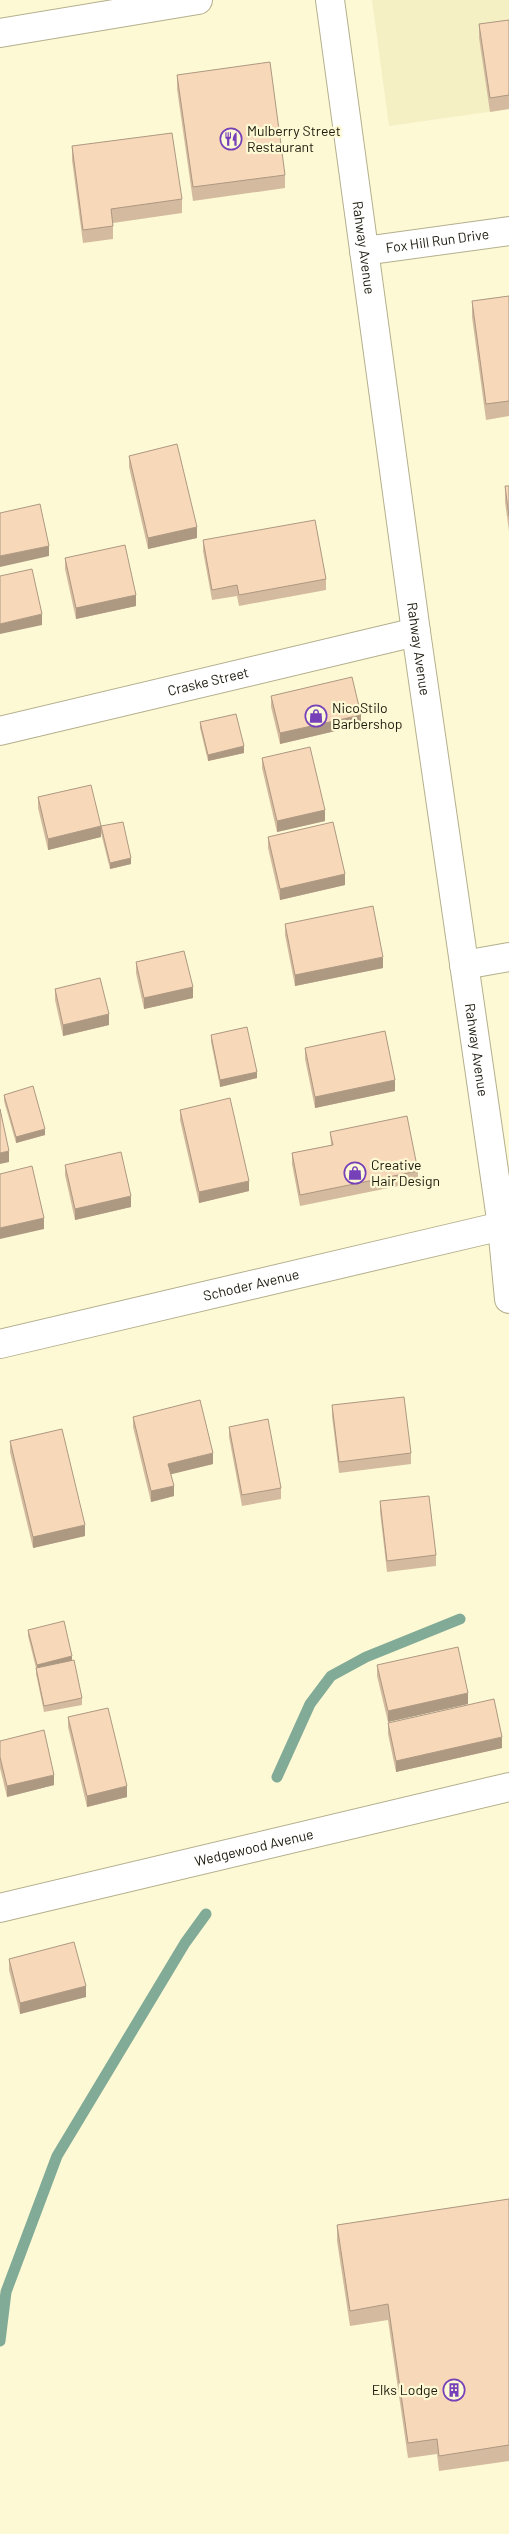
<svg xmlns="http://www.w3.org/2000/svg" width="509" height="2534" viewBox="0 0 509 2534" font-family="Barlow,sans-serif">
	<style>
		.built { fill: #f5efc4 }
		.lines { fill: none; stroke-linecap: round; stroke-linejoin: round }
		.stream { stroke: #81ab97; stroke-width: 11 }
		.street-casing { stroke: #b4af8d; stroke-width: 30 }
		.secondary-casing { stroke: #b4af8d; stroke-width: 30 }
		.street { stroke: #fff; stroke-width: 28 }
		.secondary { stroke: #fff; stroke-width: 28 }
		.wall { fill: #d4bb9f }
		.shaded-wall { fill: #ad9882 }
		.building { fill: #f7d9b9; stroke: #ad9882 }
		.labels { text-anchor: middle; stroke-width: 4.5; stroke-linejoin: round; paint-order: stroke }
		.poi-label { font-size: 14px; fill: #1d1b0e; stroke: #fef9d5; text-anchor: start }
		.street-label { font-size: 14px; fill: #1d1b0e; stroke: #fef9d5 }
	</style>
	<rect width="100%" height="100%" fill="#fef9d5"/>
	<!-- built -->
	<path class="built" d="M372 0H509V109L389 126Z"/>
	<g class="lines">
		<!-- stream -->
		<path class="stream" d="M277 1777 310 1704 331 1676 366 1657 460 1619
			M0 2341 6 2292 57 2156 185 1943 206 1914"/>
		<!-- street casing -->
		<g class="street-casing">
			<g id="street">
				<path d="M0 33 198 0"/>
				<path id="s1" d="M364 251 509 231"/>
				<path id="s2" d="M0 731 416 632"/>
				<path d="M464 965 509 957"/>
				<path id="s3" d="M0 1344 502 1226"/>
				<path id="s4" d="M0 1908 509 1787"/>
			</g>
		</g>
		<!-- secondary casing -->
		<g class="secondary-casing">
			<g id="secondary">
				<path id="s5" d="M330 0 416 632 502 1226 509 1299"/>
			</g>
		</g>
		<!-- street -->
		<use href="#street" class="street"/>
		<!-- secondary -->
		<use href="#secondary" class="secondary"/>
	</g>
	<!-- wall -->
	<path class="wall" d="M509 20V109L490 112 479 38V24Z
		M177 75 285 175V188L193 201 177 89Z
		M72 146 182 199V213L113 223V239L83 243 72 160Z
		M509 296V416L486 420 472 317V301Z
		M129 456 197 538 148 549 129 467Z
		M505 486H509V531L505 502Z
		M203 540 326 579V590L239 606 237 596 212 600 203 551Z
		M65 558 136 606 76 619 65 569Z
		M271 696 361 725 280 744 271 707Z
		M200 722 244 753 208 761 200 728Z
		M262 758 325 821 277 832 262 768Z
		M38 797 101 837 48 850 38 808Z
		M101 826 131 864 110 869 101 833Z
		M268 837 345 885 280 900 268 848Z
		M285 924 383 968 295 986 285 935Z
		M136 962 193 998 144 1009 136 973Z
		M55 989 109 1025 63 1036 55 1000Z
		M211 1035 257 1078 220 1087 211 1042Z
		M305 1048 395 1091 315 1108 305 1059Z
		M4 1095 45 1135 16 1143 4 1101Z
		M180 1110 249 1191 199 1203 180 1120Z
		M330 1132 418 1171V1182L300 1206 292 1164V1153L331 1145Z
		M65 1165 131 1207 75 1220 65 1175Z
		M332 1405 411 1453V1464L339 1473 332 1416Z
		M133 1417 213 1464 171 1474 174 1496 151 1502 133 1427Z
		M229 1427 281 1488V1499L242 1506 229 1437Z
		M10 1441 85 1536 33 1548 10 1452Z
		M380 1501 436 1555V1566L387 1572 380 1512Z
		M28 1630 72 1660 82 1698V1705L44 1712 36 1674V1668L28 1636Z
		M377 1665 468 1704 388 1722 377 1676Z
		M68 1717 127 1797 87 1807 68 1727Z
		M388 1723 502 1748 396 1772 388 1734Z
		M0 1741 54 1785 7 1797 0 1768Z
		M9 1959 86 1997 20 2014 9 1970Z
		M509 2199V2461L439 2471 437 2454 408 2458 388 2320 350 2326 337 2241V2225Z"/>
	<!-- shaded-wall -->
	<path class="shaded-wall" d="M197 527V538L148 549V538Z
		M49 546V556L0 567V556Z
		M136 595V606L76 619V608Z
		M42 614V625L0 634V624Z
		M361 715V725L280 744V733Z
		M244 746V753L208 761V755Z
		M325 810V821L277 832V821Z
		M101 826V837L48 850V839Z
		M131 858V864L110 869V863Z
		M345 874V885L280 900V889Z
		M383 957V968L295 986V975Z
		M193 987V998L144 1009V998Z
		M109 1014V1025L63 1036V1025Z
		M257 1072V1078L220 1087V1080Z
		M395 1080V1091L315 1108V1097Z
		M45 1129V1135L16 1143V1137Z
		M9 1151V1162L0 1164V1153Z
		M249 1181V1191L199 1203V1192Z
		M131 1196V1207L75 1220V1209Z
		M44 1218V1229L0 1239V1228Z
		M213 1453V1464L168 1475V1464Z
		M174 1486V1496L151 1502V1491Z
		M85 1525V1536L33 1548V1537Z
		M72 1656V1662L37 1671V1665Z
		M468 1693V1704L388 1722V1711Z
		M502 1737V1748L396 1772V1761Z
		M54 1775V1785L7 1797V1786Z
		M127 1786V1797L87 1807V1796Z
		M86 1986V1997L20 2014V2003Z"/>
	<!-- building -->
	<path class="building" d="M509 20V95L490 98 479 24Z
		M270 62 285 175 193 187 177 75Z
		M172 133 182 199 111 209 113 226 83 230 72 146Z
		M509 296V401L486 404 472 301Z
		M177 444 197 527 148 538 129 456Z
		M505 486H509V516Z
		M40 504 49 546 0 556V513Z
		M315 520 326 579 239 595 237 585 212 590 203 540Z
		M125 545 136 595 76 608 65 558Z
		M32 569 42 614 0 624V576Z
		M352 677 361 715 280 733 271 696Z
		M236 714 244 746 208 755 200 722Z
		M310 747 325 810 277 821 262 758Z
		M91 785 101 826 48 839 38 797Z
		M123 822 131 858 110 863 101 826Z
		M333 822 345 874 280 889 268 837Z
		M373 906 383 957 295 975 285 924Z
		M184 951 193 987 144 998 136 962Z
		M100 978 109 1014 63 1025 55 989Z
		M247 1027 257 1072 220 1080 211 1035Z
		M385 1031 395 1080 315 1097 305 1048Z
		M33 1086 45 1129 16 1137 4 1095Z
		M230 1098 249 1181 199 1192 180 1110Z
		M0 1109 9 1151 0 1153Z
		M407 1116 418 1171 300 1195 292 1153 333 1145 330 1132Z
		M121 1152 131 1196 75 1209 65 1165Z
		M32 1166 44 1218 0 1228V1174Z
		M404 1397 411 1453 339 1462 332 1405Z
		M200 1400 213 1453 168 1464 174 1486 151 1491 133 1417Z
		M268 1419 281 1488 242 1495 229 1427Z
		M62 1429 85 1525 33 1537 10 1441Z
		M429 1496 436 1555 387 1561 380 1501Z
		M64 1621 72 1656 37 1665 28 1630Z
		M458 1647 468 1693 388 1711 377 1665Z
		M74 1660 82 1698 44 1706 36 1668Z
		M494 1699 502 1737 396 1761 388 1723Z
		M108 1708 127 1786 87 1796 68 1717Z
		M44 1730 54 1775 7 1786 0 1757V1741Z
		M74 1942 86 1986 20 2003 9 1959Z
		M509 2199V2445L439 2456 437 2439 408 2443 388 2304 350 2311 337 2225Z"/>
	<!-- icons -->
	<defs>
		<g id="restaurant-ring" transform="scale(1.125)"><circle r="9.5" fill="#fef9d5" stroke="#7641b8" stroke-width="1.5"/><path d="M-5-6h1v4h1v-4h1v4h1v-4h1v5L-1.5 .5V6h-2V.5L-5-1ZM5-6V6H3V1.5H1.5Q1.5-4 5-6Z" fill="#7641b8"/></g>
		<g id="shop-ring" transform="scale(1.125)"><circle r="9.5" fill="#fef9d5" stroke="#7641b8" stroke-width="1.5"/><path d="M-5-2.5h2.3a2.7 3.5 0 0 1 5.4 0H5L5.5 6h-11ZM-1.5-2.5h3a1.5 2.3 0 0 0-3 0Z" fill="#7641b8"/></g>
		<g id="building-ring" transform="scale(1.125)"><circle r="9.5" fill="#fef9d5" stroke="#7641b8" stroke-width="1.5"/><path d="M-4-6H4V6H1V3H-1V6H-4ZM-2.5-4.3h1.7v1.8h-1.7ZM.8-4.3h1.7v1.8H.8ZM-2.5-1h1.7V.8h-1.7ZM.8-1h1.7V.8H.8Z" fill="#7641b8"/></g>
	</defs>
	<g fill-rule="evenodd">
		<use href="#restaurant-ring" x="231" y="139"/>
		<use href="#shop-ring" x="316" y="716"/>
		<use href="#shop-ring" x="355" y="1173"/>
		<use href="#building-ring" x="454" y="2390"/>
	</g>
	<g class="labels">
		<!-- poi labels -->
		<g class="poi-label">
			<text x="247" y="136">Mulberry Street<tspan x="247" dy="16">Restaurant</tspan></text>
			<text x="332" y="713">NicoStilo<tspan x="332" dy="16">Barbershop</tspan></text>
			<text x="371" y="1170">Creative<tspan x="371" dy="16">Hair Design</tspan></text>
			<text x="438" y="2395" text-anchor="end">Elks Lodge</text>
		</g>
		<!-- street labels -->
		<g class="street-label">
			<text dy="5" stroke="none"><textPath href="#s1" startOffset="74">Fox Hill Run Drive</textPath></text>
			<text dy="5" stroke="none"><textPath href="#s5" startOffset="250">Rahway Avenue</textPath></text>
			<text dy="5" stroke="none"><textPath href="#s5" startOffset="655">Rahway Avenue</textPath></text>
			<text dy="5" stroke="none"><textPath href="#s2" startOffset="214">Craske Street</textPath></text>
			<text dy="5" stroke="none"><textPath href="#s5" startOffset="1060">Rahway Avenue</textPath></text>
			<text dy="5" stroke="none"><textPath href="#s3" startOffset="258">Schoder Avenue</textPath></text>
			<text dy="5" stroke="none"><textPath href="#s4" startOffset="261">Wedgewood Avenue</textPath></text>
		</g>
	</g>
</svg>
